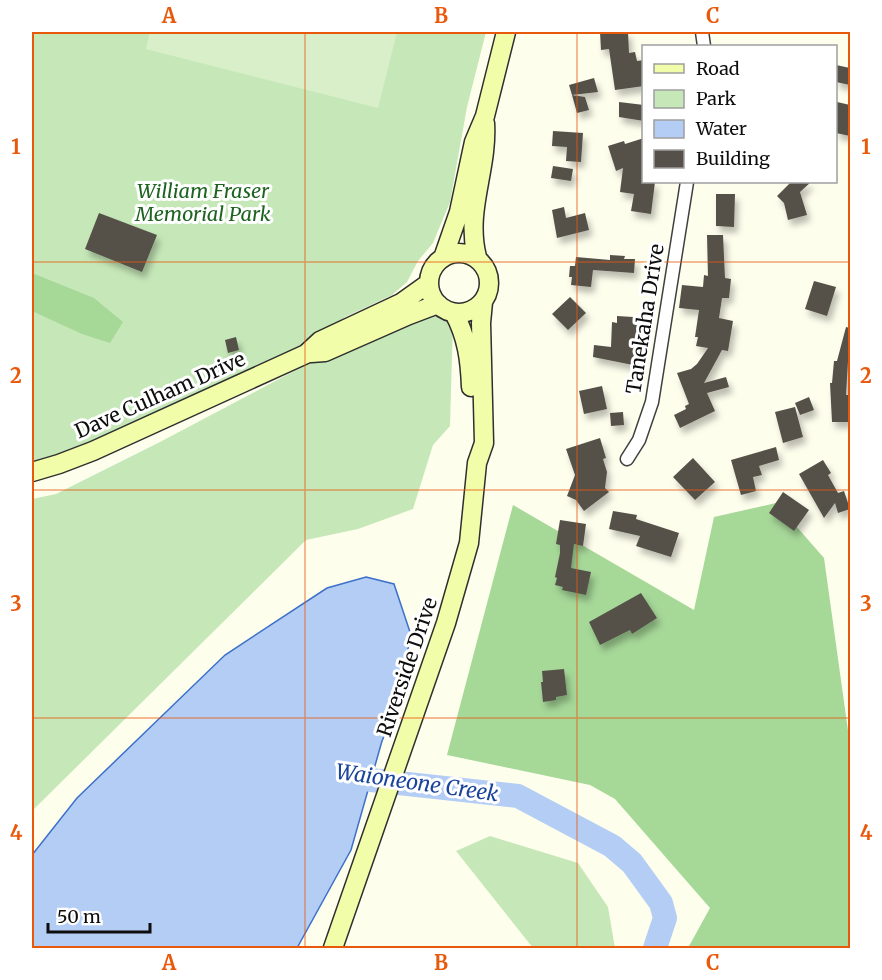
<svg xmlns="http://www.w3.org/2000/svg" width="882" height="980" viewBox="0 0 882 980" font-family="Merriweather,serif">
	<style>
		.green { fill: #c6e8b8 }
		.forest { fill: #a6d898 }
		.pitch { fill: #d9efca }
		.water { fill: #b4cdf4; stroke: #3d70c9; stroke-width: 1.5 }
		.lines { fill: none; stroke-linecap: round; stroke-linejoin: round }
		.river { stroke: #b4cdf4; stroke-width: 24 }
		.building { fill: #55514a; filter: url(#shadow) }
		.minor-casing { stroke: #404040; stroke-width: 15 }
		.secondary-casing { stroke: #2f2f2f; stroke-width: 21 }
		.minor { stroke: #fff; stroke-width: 12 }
		.secondary { stroke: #f2fdaa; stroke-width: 18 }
		.grid { fill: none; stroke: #e8590c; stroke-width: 1.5; stroke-opacity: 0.55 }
		.labels { text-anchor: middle; stroke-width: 6; stroke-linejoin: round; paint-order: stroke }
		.park-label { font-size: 20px; font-style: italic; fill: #1f6321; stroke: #fff }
		.street-label { font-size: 20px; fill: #0d0d0d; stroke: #fff }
		.water-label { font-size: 21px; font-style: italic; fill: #1a449b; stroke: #fff }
		.neatline { fill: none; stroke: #e8590c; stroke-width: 2 }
		.grid-label { font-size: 20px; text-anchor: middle; font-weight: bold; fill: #e8590c }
	</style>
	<defs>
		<filter id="shadow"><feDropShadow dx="3.5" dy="6" stdDeviation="3" flood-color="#0004"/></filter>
	</defs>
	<rect width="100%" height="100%" fill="#fefeed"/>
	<!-- green -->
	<path class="green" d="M32 32H486L467 107 450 202 433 243 418 261 407 282 392 295 345 317 326 333 282 355 32 475Z
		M439 312 453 321 450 426 433 445 413 509 358 529 306 540 32 811V499L56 494 160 442 311 362 412 318Z
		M490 836 578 863 608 907 615 948H533L456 851Z"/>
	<!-- forest -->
	<path class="forest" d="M32 273 94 298 123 322 110 343 82 334 32 311Z
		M776 503 824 558 850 745V948H688L710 908 615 799 590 785 447 755 513 505 694 610 714 517Z"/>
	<!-- pitch -->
	<path class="pitch" d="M150 32H397L378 108 146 49Z"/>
	<!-- water -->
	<path class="water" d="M366 577 394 584 411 635 394 712 382 741 351 850 297 948H32V855L77 798 225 655 327 588Z"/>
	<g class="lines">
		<!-- river -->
		<path class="river" d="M340 774 371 780 518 796 612 846 632 863 661 903 665 918 655 948"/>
	</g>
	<!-- building -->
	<path class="building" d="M600 32H628L629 53 635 52 637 61 644 60V86L615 90 609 49 601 50Z
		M836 65 850 68V85L836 82Z
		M594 78 598 92 572 95 569 85Z
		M572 95 585 97 589 110 577 113Z
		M619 102 644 105V121L619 117Z
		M837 102 850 105V136L836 133Z
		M553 131 583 133 581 162 566 161 567 147 552 146Z
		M644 138V182H655L651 214 631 211 634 194 620 192 623 168 616 171 608 146 624 141 625 144Z
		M553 166 573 169 571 181 551 178Z
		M791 182H811L800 192 807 215 788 220 784 203 777 196Z
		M716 194H735L734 227 716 226Z
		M564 207 566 218 585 213 589 230 557 238 552 210Z
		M99 213 157 235 142 272 85 249Z
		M707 235H723L725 278 731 279 729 298H722L719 318 733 321 728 351 722 350 704 383 726 377 729 387 707 393 715 411 680 428 674 415 686 409 685 406 689 404 677 373 691 369 697 364 708 348 696 346 698 337H695L699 310 679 308 682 285 703 287 704 275 708 276Z
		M610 255 625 256 624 259H635L634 273 593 270 591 287 571 285 572 277H569L570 266H575L576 257 610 260Z
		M814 281 836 287 827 316 805 309Z
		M570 297 586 313 568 330 552 314Z
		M617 316 633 317V323L641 324V333L644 334 638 366 593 357 594 345 611 347 612 322 617 323Z
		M846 327 850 328 846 395H850V422H832L830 383H832L834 361H837Z
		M236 337 239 350 228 353 225 340Z
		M602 386 607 409 584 414 579 391Z
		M809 397 814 410 800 415 795 403Z
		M795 407 803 437 783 443 775 412Z
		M623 412 624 425 611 426 610 413Z
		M600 438 606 458 603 459 607 472 605 488 609 492 584 511 576 500 567 496 575 475 566 449Z
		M776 447 779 460 759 466 762 475 753 477 756 491 741 495 731 460Z
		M693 458 715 482 695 500 673 477Z
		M823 460 831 473 828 475 838 493 844 491 850 509 838 513 835 503 824 518 799 474Z
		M783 492 809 510 794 531 769 513Z
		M613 511 637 515 636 519 679 533 671 557 636 546 640 536 609 529Z
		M560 520 586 524 583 546 574 544 571 568 591 572 586 595 562 590 563 587 555 585 557 578 555 577 560 553V545L556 544Z
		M641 593 657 618 632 634 630 630 600 645 589 622Z
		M564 669 567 695 556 697V700L543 702 541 682H543L542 671Z"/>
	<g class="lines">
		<!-- minor casing -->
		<g class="minor-casing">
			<path id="minor" d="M702 32 704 46
				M627 459 639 440 652 402 687 182"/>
		</g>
		<!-- secondary casing -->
		<g class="secondary-casing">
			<path id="secondary" d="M429 283a30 30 0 1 1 60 0a30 30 0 1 1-60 0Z
				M477 257C465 210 488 170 485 123
				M443 258 459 212 474 142 485 116 506 32
				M454 313C467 337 470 360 471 387
				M311 353 325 352 409 315 438 304
				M32 472 59 464 93 451 306 354 320 341 401 303 429 283
				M333 948 446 623 469 543 477 463 484 443 481 323 483 302"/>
		</g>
		<!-- minor -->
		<use href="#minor" class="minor"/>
		<!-- secondary -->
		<use href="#secondary" class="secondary"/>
	</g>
	<!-- grid -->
	<path class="grid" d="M305 32V948M577 32V948M32 262H850M32 490H850M32 718H850"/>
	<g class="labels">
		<!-- park labels -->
		<g class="park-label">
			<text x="203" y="198">William Fraser<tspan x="203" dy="23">Memorial Park</tspan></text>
		</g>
		<!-- street labels -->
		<g class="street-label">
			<text transform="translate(645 319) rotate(-81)" y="7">Tanekaha Drive</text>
			<text transform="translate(160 395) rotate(-24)" y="7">Dave Culham Drive</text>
			<text transform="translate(407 667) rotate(-71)" y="7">Riverside Drive</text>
		</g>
		<!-- water labels -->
		<g class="water-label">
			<text transform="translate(417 783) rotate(8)" y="7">Waioneone Creek</text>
		</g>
	</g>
	<!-- border -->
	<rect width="882" height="980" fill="none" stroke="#ffffff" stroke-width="66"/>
	<!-- legend -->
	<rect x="642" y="45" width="195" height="138" fill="#ffffff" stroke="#9e9e9e" stroke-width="1.5"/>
	<rect x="654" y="64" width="30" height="9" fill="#f2fdaa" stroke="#9e9e9e" stroke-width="1.5"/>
	<text x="696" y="75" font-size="18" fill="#0d0d0d">Road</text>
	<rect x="654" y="90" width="30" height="18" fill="#c6e8b8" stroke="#9e9e9e" stroke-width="1.5"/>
	<text x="696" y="105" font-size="18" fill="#0d0d0d">Park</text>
	<rect x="654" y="120" width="30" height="18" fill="#b4cdf4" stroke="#9e9e9e" stroke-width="1.5"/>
	<text x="696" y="135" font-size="18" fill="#0d0d0d">Water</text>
	<rect x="654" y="150" width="30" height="18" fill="#55514a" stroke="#9e9e9e" stroke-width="1.5"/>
	<text x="696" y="165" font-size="18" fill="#0d0d0d">Building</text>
	<!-- scale -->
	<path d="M48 923v9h102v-9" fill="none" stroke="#0d0d0d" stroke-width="3"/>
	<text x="57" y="923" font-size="18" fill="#0d0d0d" stroke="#ffffff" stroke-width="4.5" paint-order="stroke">50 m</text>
	<rect x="33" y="33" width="816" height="914" class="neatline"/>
	<g class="grid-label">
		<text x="169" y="23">A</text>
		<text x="441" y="23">B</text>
		<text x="713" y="23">C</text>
		<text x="16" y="154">1</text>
		<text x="866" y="154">1</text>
		<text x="16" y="383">2</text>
		<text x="866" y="383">2</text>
		<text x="16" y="611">3</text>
		<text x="866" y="611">3</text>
		<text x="16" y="840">4</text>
		<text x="866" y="840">4</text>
		<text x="169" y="970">A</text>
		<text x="441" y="970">B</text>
		<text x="713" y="970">C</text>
	</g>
</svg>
